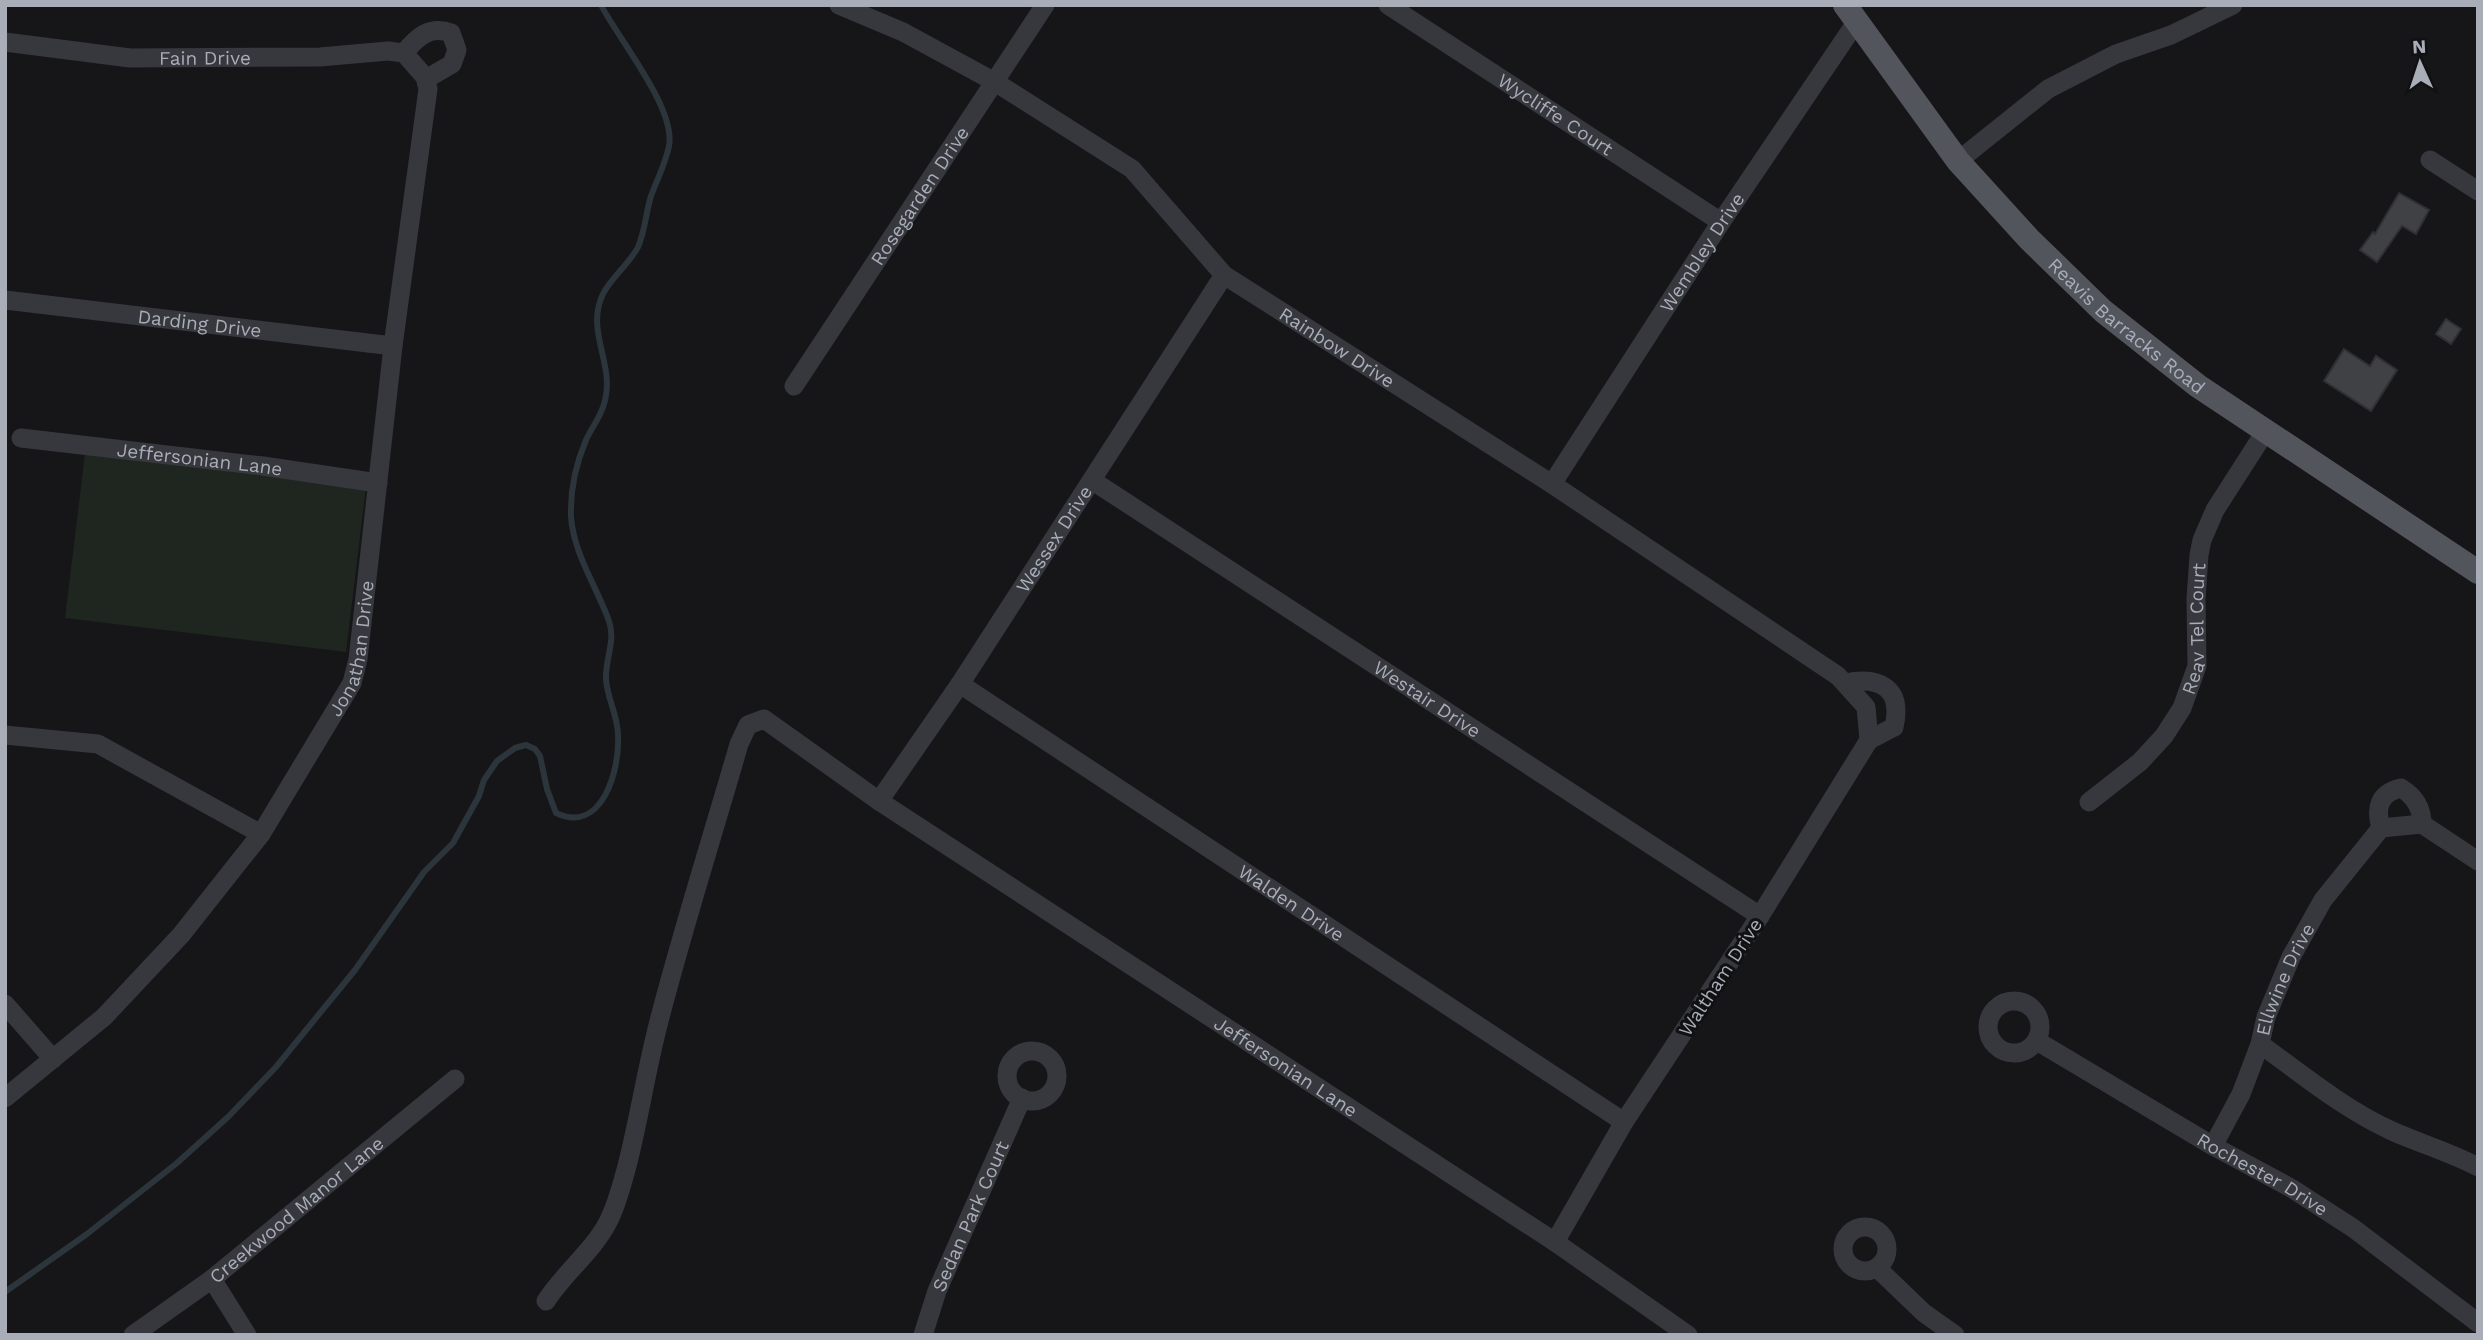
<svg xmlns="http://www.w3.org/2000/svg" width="2483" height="1340" viewBox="0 0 2483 1340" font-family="'Work Sans',sans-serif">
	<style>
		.green { fill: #1e261f }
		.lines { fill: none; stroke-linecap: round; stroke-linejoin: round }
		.stream { stroke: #2c353c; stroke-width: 6 }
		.building { fill: #404145; stroke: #303034; stroke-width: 2 }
		.minor { stroke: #37383d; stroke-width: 19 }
		.major { stroke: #53555c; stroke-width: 24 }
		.labels { text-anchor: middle; stroke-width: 6; stroke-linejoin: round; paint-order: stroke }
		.street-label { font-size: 19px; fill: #a8adb8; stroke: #111113 }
	</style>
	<rect width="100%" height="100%" fill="#161618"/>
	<!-- green -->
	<path class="green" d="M85 454 366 487 346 652 65 618Z"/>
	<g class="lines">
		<!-- stream -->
		<path class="stream" d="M5 1292 87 1234 177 1163 228 1117 276 1067 355 970 424 872 453 843 479 796 484 780 497 761 515 748 526 745 535 749 540 756 547 789 556 813C602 835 620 770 618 735 618 716 607 698 606 679 605 659 616 641 609 621 597 587 574 555 571 517 570 490 575 466 586 440 591 429 599 419 603 407 618 366 584 333 603 294 610 279 630 263 638 247 645 231 646 212 651 196 657 180 666 162 669 146 676 108 619 40 601 5"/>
	</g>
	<!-- building -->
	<path class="building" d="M2399 193 2429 210 2416 234 2402 226 2377 262 2360 250 2373 232 2375 234Z
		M2446 319 2461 329 2451 344 2436 334Z
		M2344 349 2370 366 2376 356 2397 370 2371 411 2324 381Z"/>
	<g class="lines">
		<!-- minor -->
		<g class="minor">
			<path id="s1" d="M839 5 903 32 995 82 1132 169 1224 275 1552 484 1838 676 1866 707 1869 740 1760 916 1624 1122 1555 1242"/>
			<path id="s2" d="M1388 5 1721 222"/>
			<path id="s3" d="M5 42 130 58 320 57 388 51 404 53"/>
			<path d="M404 53C417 37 430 25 451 33L457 50 452 64 426 79"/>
			<path d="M2430 160 2478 191"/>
			<path d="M1958 161 2048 89 2116 54 2171 35 2233 5"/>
			<path id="s4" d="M5 300 393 346"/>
			<path id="s5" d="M794 386 1045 5"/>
			<path id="s6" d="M21 438 263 466 378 483"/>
			<path id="s7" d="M1093 481 1760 916"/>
			<path id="s8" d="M1552 484 1721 222 1857 21"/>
			<path d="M1845 683C1880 676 1903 688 1894 727L1869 740"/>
			<path id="s9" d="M960 684 1624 1122"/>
			<path d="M5 735 98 744 261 834"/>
			<path id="s10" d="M879 801 960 684 1224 275"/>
			<path id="s11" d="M2089 802 2140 762 2164 736 2182 708 2197 666 2196 599 2199 555 2202 540 2215 510 2265 432"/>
			<path d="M2381 828C2375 808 2379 793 2401 788 2414 796 2422 808 2422 824"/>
			<circle cx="2014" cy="1027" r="26"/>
			<path d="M5 1004 53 1059"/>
			<path id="s12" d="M2037 1041 2213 1146 2291 1188 2353 1228 2478 1323"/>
			<path d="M2260 1044C2303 1075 2344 1109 2392 1131 2421 1144 2450 1152 2478 1167"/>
			<circle cx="1032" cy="1076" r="25"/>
			<path id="s13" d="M5 1098 104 1017 181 935 261 834 352 683 358 659 393 346 428 89 425 77 404 53"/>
			<path id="s14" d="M2213 1146 2241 1094 2260 1044 2266 1017 2291 957 2323 900 2381 828 2422 824 2478 861"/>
			<circle cx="1865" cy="1249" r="22"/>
			<path d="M1877 1268 1924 1313 1955 1335"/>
			<path d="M212 1279 247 1335"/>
			<path id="s15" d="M546 1301C564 1273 593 1251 608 1222 617 1205 622 1184 627 1166 639 1119 646 1072 658 1025 682 931 712 838 739 744L748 725 764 719 879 801 1555 1242 1688 1335"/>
			<path id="s16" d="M133 1335 212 1279 455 1079"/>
			<path id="s17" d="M923 1335 937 1291 1022 1098"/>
		</g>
		<!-- major -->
		<path class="major" id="s18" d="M1845 5 1958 161 2029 239 2103 311 2198 386 2478 572"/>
	</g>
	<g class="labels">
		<!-- street labels -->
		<g class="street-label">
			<text dy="7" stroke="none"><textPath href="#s3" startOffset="201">Fain Drive</textPath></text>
			<text dy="7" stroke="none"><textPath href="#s2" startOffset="200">Wycliffe Court</textPath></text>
			<text dy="7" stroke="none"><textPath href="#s5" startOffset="228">Rosegarden Drive</textPath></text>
			<text dy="7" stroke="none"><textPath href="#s8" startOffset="276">Wembley Drive</textPath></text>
			<text dy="7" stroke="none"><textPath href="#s4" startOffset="196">Darding Drive</textPath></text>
			<text dy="7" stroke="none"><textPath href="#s18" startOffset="429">Reavis Barracks Road</textPath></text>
			<text dy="7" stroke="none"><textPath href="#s1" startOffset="611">Rainbow Drive</textPath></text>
			<text dy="7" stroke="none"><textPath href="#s6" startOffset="180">Jeffersonian Lane</textPath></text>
			<text dy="7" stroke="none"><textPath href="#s10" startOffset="315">Wessex Drive</textPath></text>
			<text dy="7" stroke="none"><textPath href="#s11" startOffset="215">Reav Tel Court</textPath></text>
			<text dy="7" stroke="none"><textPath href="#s13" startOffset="579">Jonathan Drive</textPath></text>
			<text dy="7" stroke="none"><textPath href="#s7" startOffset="399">Westair Drive</textPath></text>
			<text dy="7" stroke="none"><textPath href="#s9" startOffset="397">Walden Drive</textPath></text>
			<text transform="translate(1720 977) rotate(-57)" y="7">Waltham Drive</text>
			<text dy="7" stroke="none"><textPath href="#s14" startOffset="182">Ellwine Drive</textPath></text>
			<text dy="7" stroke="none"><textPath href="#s15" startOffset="1262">Jeffersonian Lane</textPath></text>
			<text dy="7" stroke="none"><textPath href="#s12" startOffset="262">Rochester Drive</textPath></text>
			<text dy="7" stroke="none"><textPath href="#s16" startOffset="206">Creekwood Manor Lane</textPath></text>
			<text dy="7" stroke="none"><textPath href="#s17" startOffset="128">Sedan Park Court</textPath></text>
		</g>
	</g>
	<!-- border -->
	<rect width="2483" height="1340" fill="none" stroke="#a8adb8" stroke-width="14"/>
	<!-- north arrow -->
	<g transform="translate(2420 63) rotate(357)" stroke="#111113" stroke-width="5" paint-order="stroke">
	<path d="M0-5L12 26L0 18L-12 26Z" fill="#a8adb8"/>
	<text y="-10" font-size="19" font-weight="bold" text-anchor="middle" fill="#a8adb8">N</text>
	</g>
</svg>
